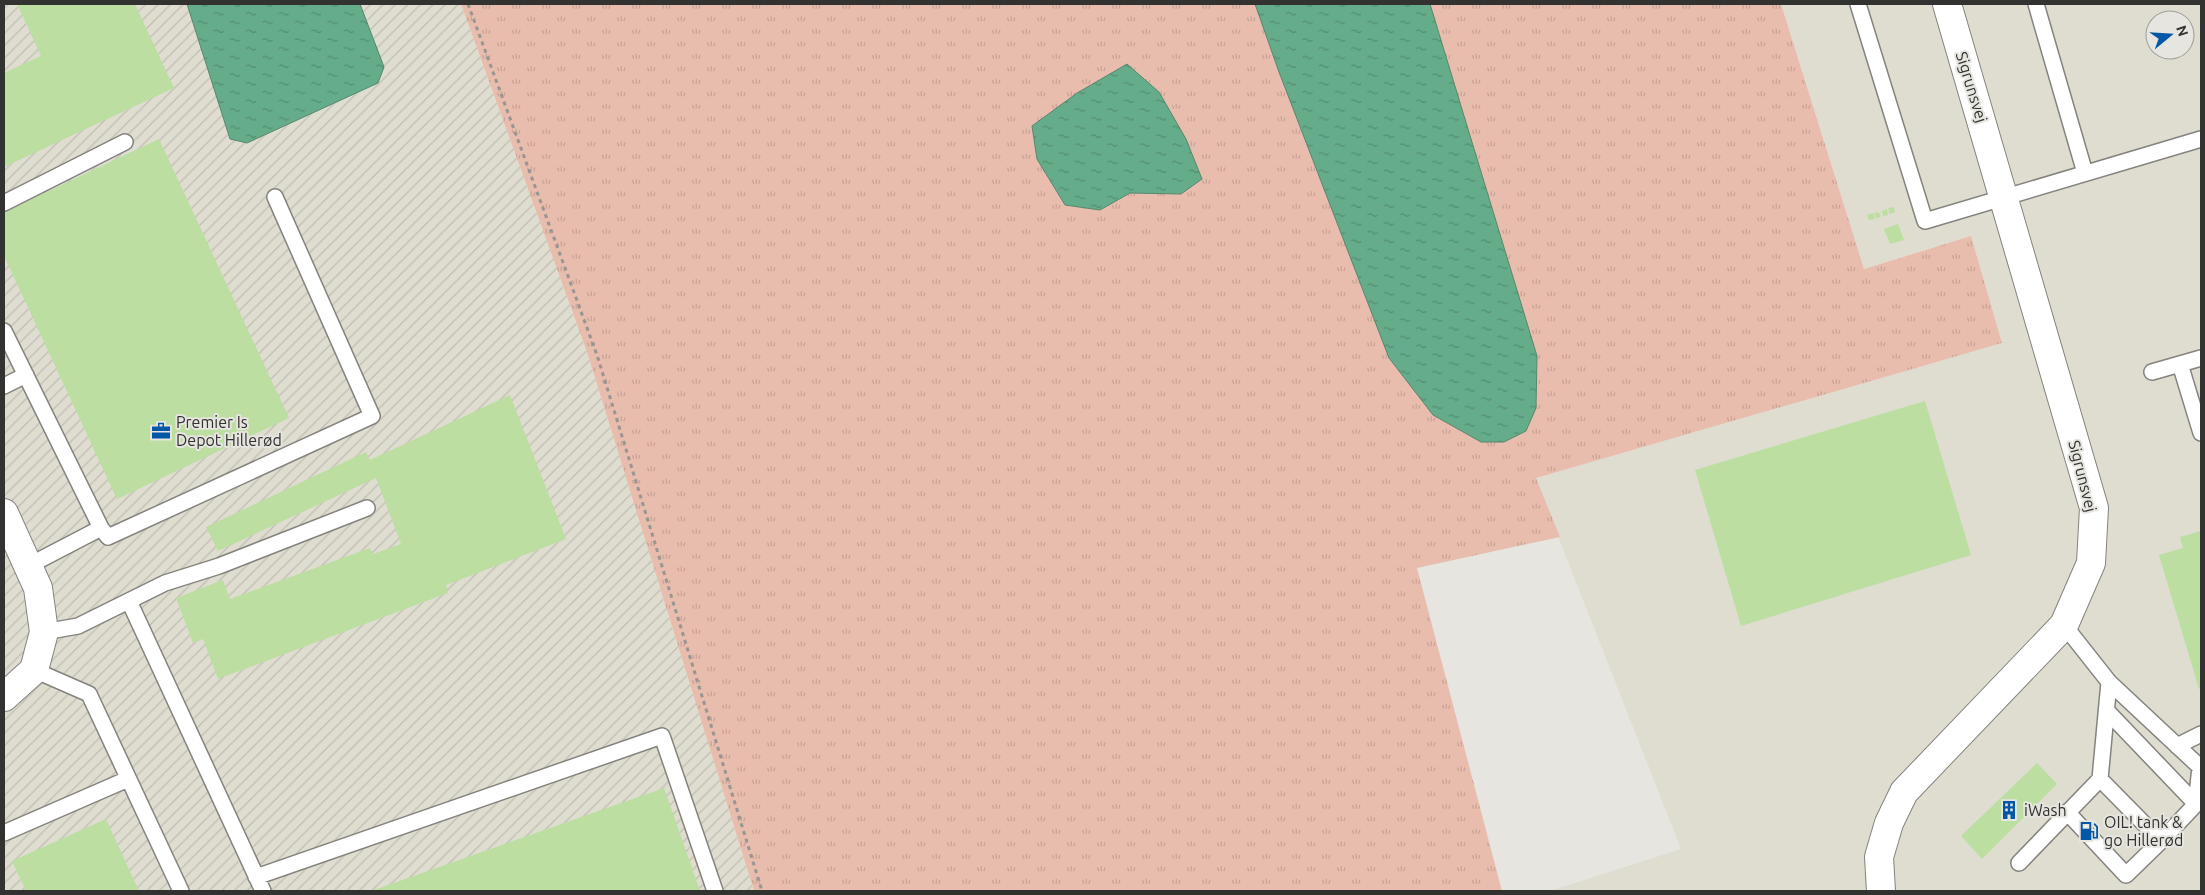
<svg xmlns="http://www.w3.org/2000/svg" width="2205" height="895" viewBox="0 0 2205 895" font-family="Ubuntu,sans-serif">
	<style>
		.built { fill: #dfddd0; fill-rule: evenodd }
		.industrial { fill: url(#industrial-furrows) }
		.grass { fill: url(#grass-tufts) }
		.water { fill: url(#water-ripples); stroke: #56876f }
		.building { fill: #bcdea1 }
		.lines { fill: none; stroke-linecap: round; stroke-linejoin: round }
		.lane-casing { stroke: #84837e; stroke-width: 18 }
		.street-casing { stroke: #84837e; stroke-width: 30 }
		.path { stroke: #979692; stroke-width: 3; stroke-dasharray: 4 4; stroke-linecap: butt }
		.lane { stroke: #fff; stroke-width: 15 }
		.street { stroke: #fff; stroke-width: 28 }
		.labels { text-anchor: middle; stroke-width: 4; stroke-linejoin: round; paint-order: stroke }
		.street-label { font-size: 16px; fill: #323230; stroke: #e6e5e0 }
		.poi-label { font-size: 16px; fill: #323230; stroke: #e6e5e0; text-anchor: start }
	</style>
	<defs>
		<pattern id="industrial-furrows" width="10" height="10" patternUnits="userSpaceOnUse" patternTransform="scale(1.25)"><rect width="10" height="10" fill="#dfddd0"/><path d="M-1 1l2-2M0 10L10 0M9 11l2-2" fill="none" stroke="#c0beb3"/></pattern>
		<pattern id="grass-tufts" width="24" height="20" patternUnits="userSpaceOnUse" patternTransform="scale(1.25)"><rect width="24" height="20" fill="#e9bdad"/><path d="M3 7l-1-3M5 7V3M7 7l1-3M15 17l-1-3M17 17v-4M19 17l1-3" fill="none" stroke="#c8a395"/></pattern>
		<pattern id="water-ripples" width="26" height="14" patternUnits="userSpaceOnUse" patternTransform="scale(1.25)"><rect width="26" height="14" fill="#65ac8a"/><path d="M2 4q2-2 4 0t4 0M15 11q2-2 4 0t4 0" fill="none" stroke="#548d71"/></pattern>
	</defs>
	<rect width="100%" height="100%" fill="#e6e5e0"/>
	<!-- built -->
	<path class="built" d="M1781 4H2201V891H1550L1681 849 1535 478 2002 343 1971 236 1864 269ZM2155 20H2185V50H2155Z"/>
	<!-- industrial -->
	<path class="industrial" d="M4 4H461L587 352 754 891H4Z"/>
	<!-- grass -->
	<path class="grass" d="M461 4H1781L1864 269 1971 236 2002 343 1536 478 1560 537 1417 568 1502 891H754L587 352Z"/>
	<!-- water -->
	<path class="water" d="M187 4H360L384 67 378 83 247 143 230 139Z
		M1255 4H1430L1537 356 1536 408 1526 431 1504 442H1481L1433 415 1389 358 1279 72Z
		M1127 64 1159 92 1186 139 1202 179 1181 194 1130 193 1100 210 1065 205 1037 159 1032 126 1077 93Z"/>
	<!-- building -->
	<path class="building" d="M17 4H135L174 88 4 167V73L41 56Z
		M159 139 289 418 117 499 4 256V212Z
		M1894 207 1895 212 1890 214 1888 208Z
		M1887 209 1888 215 1883 216 1882 211Z
		M1879 212 1881 217 1876 218 1874 213Z
		M1873 213 1875 219 1869 220 1867 215Z
		M1898 224 1904 240 1890 244 1884 229Z
		M510 395 566 539 446 585 448 593 218 679 203 639 193 643 176 598 223 580 230 599 370 548 373 554 401 544 376 478 218 551 206 527 366 452 370 460Z
		M1925 401 1971 555 1741 626 1695 470Z
		M2201 531V688L2199 689 2159 555 2183 548 2180 537Z
		M2037 763 2057 784 1982 859 1961 836Z
		M664 788 700 891H371Z
		M106 819 139 891H26L12 861Z"/>
	<g class="lines">
		<!-- lane casing -->
		<g class="lane-casing">
			<path id="lane" d="M1858 4 1925 221 2201 139
				M2036 4 2085 173
				M4 203 125 142
				M4 331 101 528 28 566
				M2180 364 2201 433
				M2152 372 2201 358
				M4 386 26 375
				M101 528 108 537 372 416 275 197
				M129 601 263 891
				M2064 625 2109 682 2201 768
				M44 632 78 626 165 583 219 566 367 508
				M34 670 89 694 181 891
				M2107 711 2196 804
				M2177 746 2201 734
				M2100 779 2161 841 2196 804 2200 767
				M2067 812 2126 875 2161 841
				M4 833 128 779
				M2019 863 2100 779 2109 682
				M256 877 662 736 715 891"/>
		</g>
		<!-- street casing -->
		<g class="street-casing">
			<path id="street" d="M4 513 38 588 44 632 34 670 4 697
				M1881 891 1879 857 1889 823 1904 792 2064 625 2091 563 2094 508 1947 4"/>
		</g>
		<!-- path -->
		<path class="path" d="M468 4 597 355 762 891"/>
		<!-- lane -->
		<use href="#lane" class="lane"/>
		<!-- street -->
		<use href="#street" class="street"/>
	</g>
	<!-- icons -->
	<defs>
		<g id="office-bare" transform="scale(1.5)"><path d="M-6-3h4V-5.5h4V-3h4V5H-6ZM-1-4.5V-3h2v-1.5ZM-6 0V1H6V0Z" fill="#0258a6" stroke="#e6e5e0" stroke-width="2.5" paint-order="stroke"/></g>
		<g id="building-bare" transform="scale(1.5)"><path d="M-4-6H4V6H1V3H-1V6H-4ZM-2.5-4.3h1.7v1.8h-1.7ZM.8-4.3h1.7v1.8H.8ZM-2.5-1h1.7V.8h-1.7ZM.8-1h1.7V.8H.8Z" fill="#0258a6" stroke="#e6e5e0" stroke-width="2.5" paint-order="stroke"/></g>
		<g id="fuel-bare" transform="scale(1.5)"><path d="M-5.5-6h7V0h2V4h1.3V-2.5L3-4.5l.8-.8L6-3V5H2.5V1h-1V6h-7ZM-4.2-4.7v3.2H.2V-4.7Z" fill="#0258a6" stroke="#e6e5e0" stroke-width="2.5" paint-order="stroke"/></g>
	</defs>
	<g fill-rule="evenodd">
		<use href="#office-bare" x="161" y="431"/>
		<use href="#building-bare" x="2009" y="810"/>
		<use href="#fuel-bare" x="2089" y="831"/>
	</g>
	<g class="labels">
		<!-- street labels -->
		<g class="street-label">
			<text transform="translate(1972 87) rotate(73)" y="6">Sigrunsvej</text>
			<text transform="translate(2083 476) rotate(76)" y="6">Sigrunsvej</text>
		</g>
		<!-- poi labels -->
		<g class="poi-label">
			<text x="176" y="428">Premier Is<tspan x="176" dy="18">Depot Hillerød</tspan></text>
			<text x="2024" y="816">iWash</text>
			<text x="2104" y="828">OIL! tank &amp;<tspan x="2104" dy="18">go Hillerød</tspan></text>
		</g>
	</g>
	<!-- border -->
	<rect width="2205" height="895" fill="none" stroke="#323230" stroke-width="10"/>
	<!-- north arrow -->
	<g transform="translate(2170 35) rotate(72)"><circle r="24" fill="#e6e5e0" stroke="#9e9d9a"/>
	<path d="M0-4L9 19L0 12L-9 19Z" fill="#0258a6"/>
	<text y="-8" font-size="14" font-weight="bold" text-anchor="middle" fill="#323230">N</text>
	</g>
</svg>
